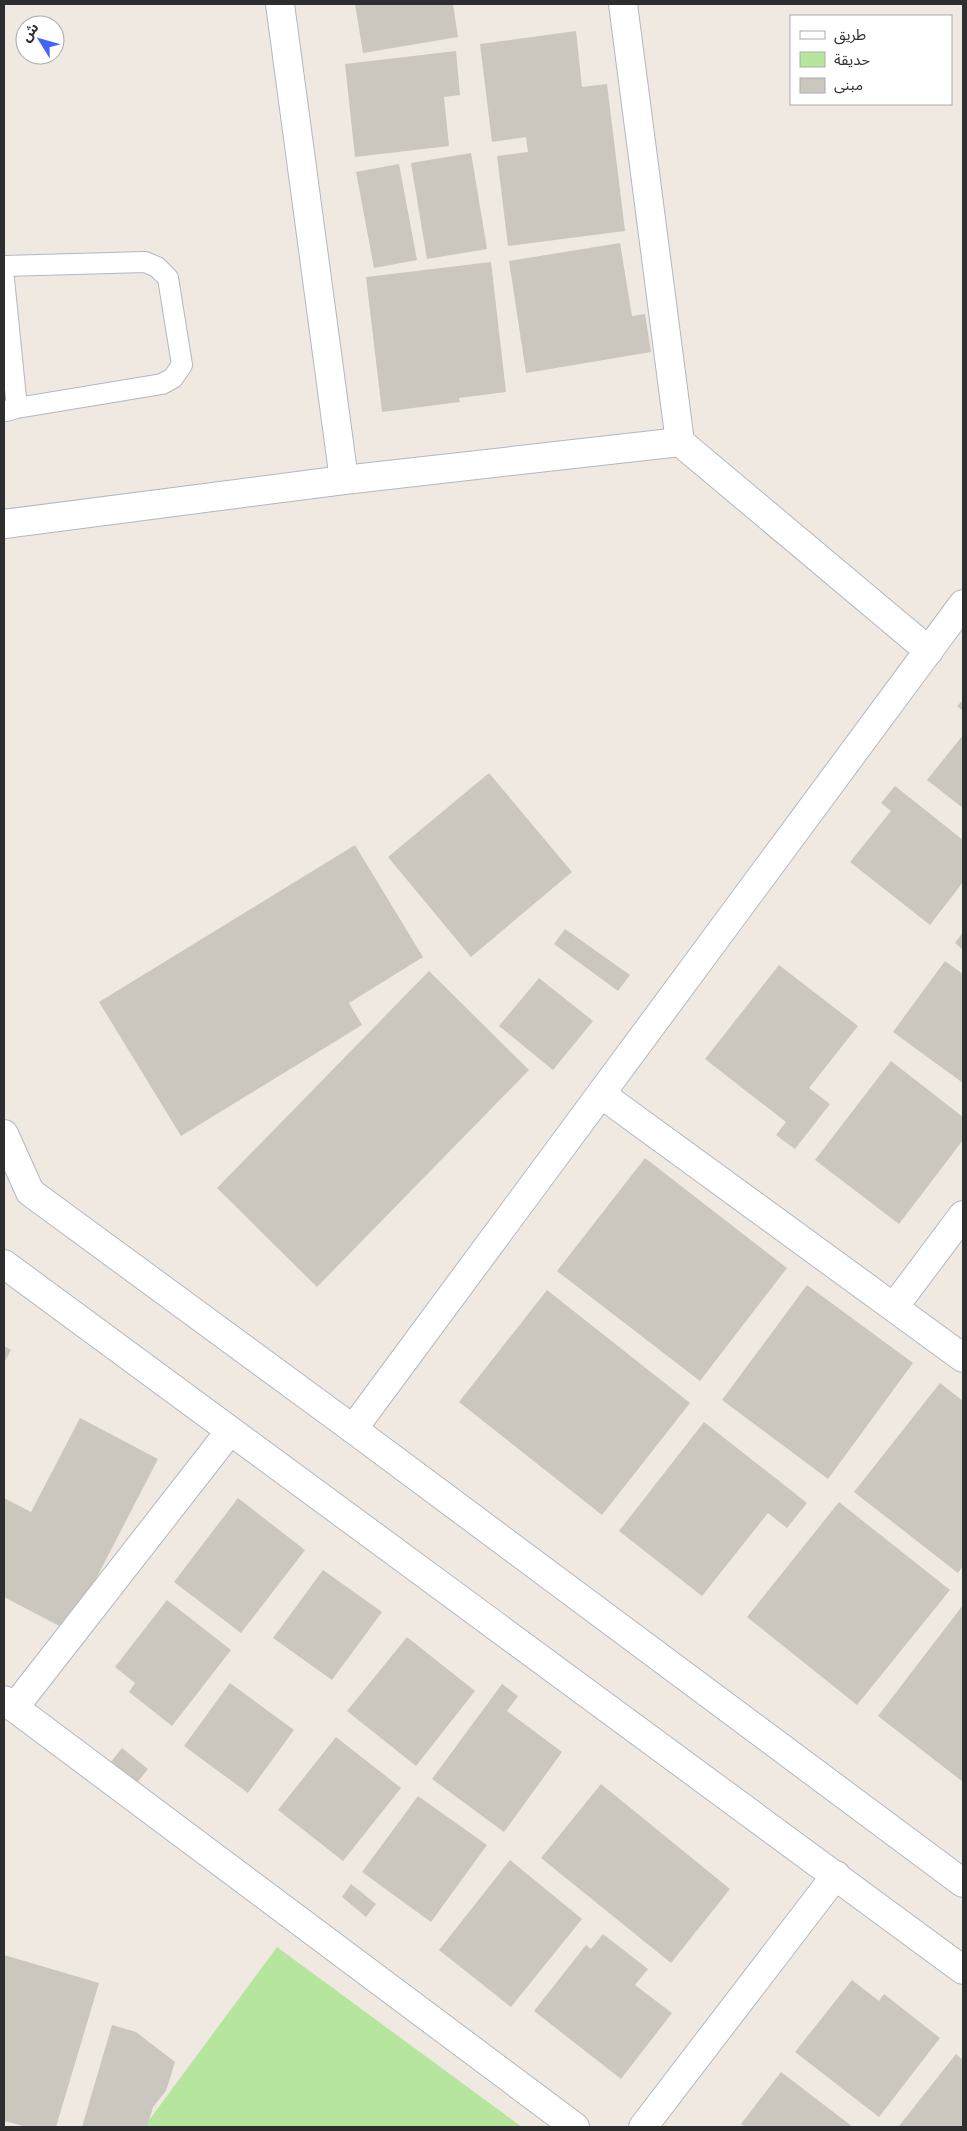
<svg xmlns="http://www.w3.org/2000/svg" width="967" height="2131" viewBox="0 0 967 2131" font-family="Jost,'Noto Sans Arabic',sans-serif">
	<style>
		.green { fill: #b6e59e }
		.building { fill: #cbc7bf }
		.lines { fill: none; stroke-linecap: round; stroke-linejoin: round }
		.lane-casing { stroke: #b4b7c1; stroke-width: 22 }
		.street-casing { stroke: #b4b7c1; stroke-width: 30 }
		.secondary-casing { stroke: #b4b7c1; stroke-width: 30 }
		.lane { stroke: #fff; stroke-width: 20 }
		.street { stroke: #fff; stroke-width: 28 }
		.secondary { stroke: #fff; stroke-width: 28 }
	</style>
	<rect width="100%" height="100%" fill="#efe9e1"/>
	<!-- green -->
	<path class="green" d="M277 1947 522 2127H144Z"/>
	<!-- building -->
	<path class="building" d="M355 4H453L458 37 363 53Z
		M576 31 582 87 607 84 625 231 508 246 497 156 528 152 526 137 492 142 480 44Z
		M456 51 460 95 444 97 449 146 355 157 345 64Z
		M471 153 487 249 427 259 411 163Z
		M399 164 417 260 374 268 356 172Z
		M620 243 632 316 645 314 651 352 526 373 509 261Z
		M491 262 506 392 459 398 460 402 382 412 366 277Z
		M961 702 963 703V711L957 706Z
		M963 735V808L927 780Z
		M489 773 572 872 471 957 388 857Z
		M895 786 963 840V882L930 925 850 862 891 811 881 803Z
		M355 845 423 957 349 1003 362 1025 181 1136 99 1002Z
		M565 929 630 975 618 991 554 944Z
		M963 932V950L955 943Z
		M945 961 963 974V1083L893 1032Z
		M779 965 858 1026 809 1088 830 1104 795 1149 776 1135 786 1122 705 1059Z
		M429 971 529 1070 317 1287 217 1188Z
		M539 978 593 1021 553 1070 499 1026Z
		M891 1061 963 1117V1140L899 1224 815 1160Z
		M645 1158 787 1268 700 1381 557 1271Z
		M807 1285 913 1363 828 1479 722 1400Z
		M547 1290 690 1403 602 1515 459 1402Z
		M4 1346 11 1350 4 1363Z
		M940 1383 963 1401V1566L958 1573 854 1492Z
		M80 1418 158 1459 69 1631 4 1597V1498L31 1512Z
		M704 1422 807 1503 787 1528 768 1513 702 1596 619 1531Z
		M238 1498 305 1550 241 1633 174 1582Z
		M839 1502 950 1590 857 1705 747 1617Z
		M323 1570 382 1612 332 1680 273 1638Z
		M167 1600 231 1650 172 1726 129 1692 135 1683 115 1667Z
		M963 1605V1782L878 1716Z
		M407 1637 475 1691 416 1766 347 1711Z
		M230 1683 294 1730 248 1793 184 1746Z
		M502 1684 518 1696 507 1711 562 1752 504 1832 432 1779Z
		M336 1737 401 1788 343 1861 278 1810Z
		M122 1748 148 1769 132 1789 106 1768Z
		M601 1784 730 1889 671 1963 541 1858Z
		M418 1796 487 1845 431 1922 362 1872Z
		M510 1860 582 1919 511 2007 439 1950Z
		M351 1884 376 1904 366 1917 342 1897Z
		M603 1934 648 1969 635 1985 672 2013 621 2079 534 2011 586 1945 591 1949Z
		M4 1955 99 1983 56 2127H27L4 2121Z
		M852 1980 879 2001 884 1994 940 2038 879 2117 795 2052Z
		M112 2025 136 2032 175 2062 166 2091 153 2107 147 2127H82Z
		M956 2054 963 2060V2127H900L899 2126Z
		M781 2072 853 2127H745L741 2124Z"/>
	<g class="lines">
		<!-- lane casing -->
		<g class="lane-casing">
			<path id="lane" d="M4 266 145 262 157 267 168 278 182 365 173 378 162 384 17 408
				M4 279 17 408 6 411"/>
		</g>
		<!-- street casing -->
		<g class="street-casing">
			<path id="street" d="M280 4 344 480
				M623 4 680 442
				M4 524 344 480 680 442 929 651
				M601 1094 963 1358
				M894 1307 963 1215
				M353 1429 963 604
				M4 1700 575 2127
				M14 1708 230 1431
				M643 2127 836 1875"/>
		</g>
		<!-- secondary casing -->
		<g class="secondary-casing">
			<path id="secondary" d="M4 1134 30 1192 353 1429 963 1883
				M4 1264 963 1970"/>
		</g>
		<!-- lane -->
		<use href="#lane" class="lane"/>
		<!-- street -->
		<use href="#street" class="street"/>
		<!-- secondary -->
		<use href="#secondary" class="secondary"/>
	</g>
	<!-- border -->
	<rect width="967" height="2131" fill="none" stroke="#2e2e2e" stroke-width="10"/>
	<!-- legend -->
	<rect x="790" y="15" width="162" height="90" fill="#ffffff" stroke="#ababab"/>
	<rect x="800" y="31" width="25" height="8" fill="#ffffff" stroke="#ababab"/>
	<text x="834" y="40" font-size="15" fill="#2e2e2e">طريق</text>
	<rect x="800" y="52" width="25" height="15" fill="#b6e59e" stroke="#ababab"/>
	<text x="834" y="65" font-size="15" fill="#2e2e2e">حديقة</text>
	<rect x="800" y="78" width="25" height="15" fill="#cbc7bf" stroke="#ababab"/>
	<text x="834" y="90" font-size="15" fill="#2e2e2e">مبنى</text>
	<!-- north arrow -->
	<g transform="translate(40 40) rotate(307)"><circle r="24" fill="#ffffff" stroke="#ababab"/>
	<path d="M0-4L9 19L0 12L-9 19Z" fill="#4264fb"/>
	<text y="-8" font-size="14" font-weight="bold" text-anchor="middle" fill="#2e2e2e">ش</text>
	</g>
</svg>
